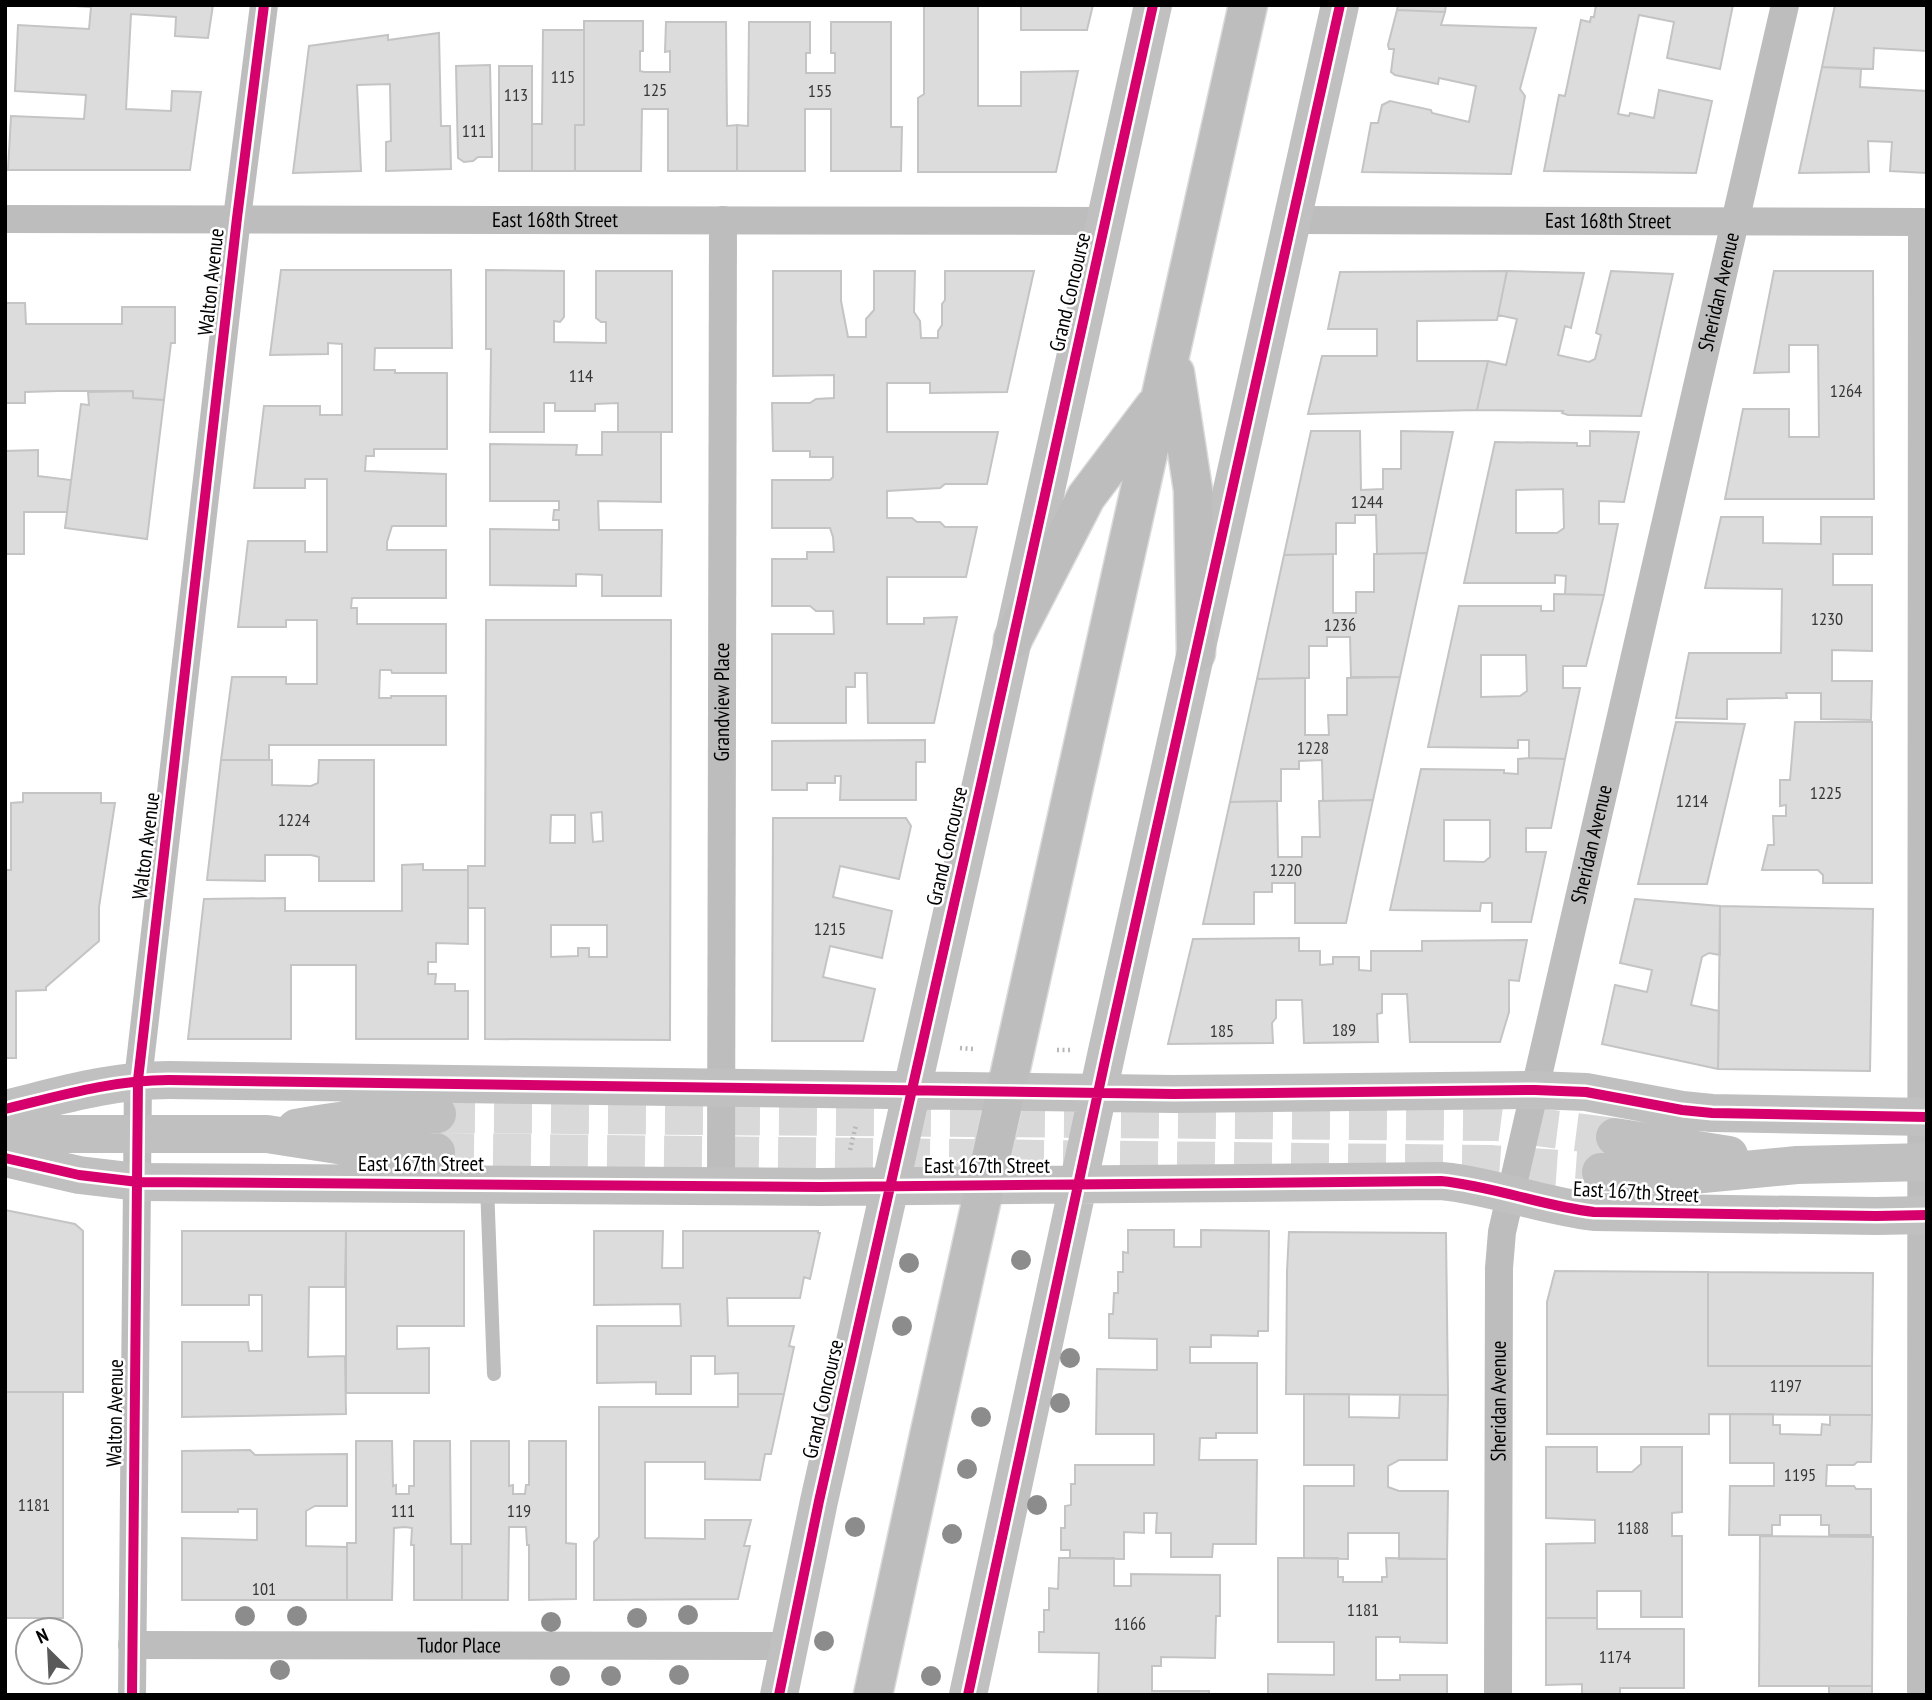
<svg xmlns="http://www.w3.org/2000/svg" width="1932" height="1700" viewBox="0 0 1932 1700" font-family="'PT Sans Narrow',sans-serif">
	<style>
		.building { fill: #dcdcdc; stroke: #c4c4c4; stroke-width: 2; fill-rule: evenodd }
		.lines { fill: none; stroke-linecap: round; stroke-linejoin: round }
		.secondary-tunnel { stroke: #d9d9d9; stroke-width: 38; stroke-dasharray: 38 19; stroke-linecap: butt }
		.primary-casing { stroke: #dbdbdb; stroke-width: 41 }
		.path { stroke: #b8b8b8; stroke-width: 4.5; stroke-dasharray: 2 3.5; stroke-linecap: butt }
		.lane { stroke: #bdbdbd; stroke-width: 14 }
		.street { stroke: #bdbdbd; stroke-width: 28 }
		.secondary { stroke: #c0c0c0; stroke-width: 38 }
		.primary { stroke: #bdbdbd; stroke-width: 38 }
		.cycleway-casing { stroke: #fff; stroke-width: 15 }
		.cycleway { stroke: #d6006c; stroke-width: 10 }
		.tree { fill: #8c8c8c }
		.labels { text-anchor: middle; stroke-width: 5; stroke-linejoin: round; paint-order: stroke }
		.number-label { font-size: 18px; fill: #373737 }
		.street-label { font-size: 21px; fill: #000; stroke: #fff }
	</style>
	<rect width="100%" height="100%" fill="#fff"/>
	<!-- building -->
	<path class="building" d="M59 5H213L208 38 175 36 176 17 131 14 126 109 171 111 172 91 201 92 190 170H8L11 116 84 119 86 95 15 91 18 25 89 29 91 7Z
		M924 5H978V106H1021V72L1078 71 1056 172H918V98L924 94Z
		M1021 5H1093L1087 30H1021Z
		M1398 5H1446L1445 12 1397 10Z
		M1596 5H1733L1720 69 1667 58 1674 22 1639 15 1618 114 1629 116 1630 113 1654 118 1659 90 1712 101 1696 173 1544 171 1559 95 1565 96 1581 20 1590 22 1591 17H1594Z
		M1835 5H1927V51L1874 48 1873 69 1822 67Z
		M1397 10 1445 12 1441 25 1536 28 1520 89 1525 96 1511 174 1362 172 1371 123H1378L1382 105 1390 101 1431 110 1432 113 1469 122 1476 86 1439 78 1438 84 1395 75 1391 72 1394 49H1389L1388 45Z
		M584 21H643V51H640V71L644 72H670V51L665 52 666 22H726L727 126 737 125V171H668V109H642L641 171H575V125H584Z
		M749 22H810V53H806V73H835V53H831V22H891V127H902L901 171H831V109H805V171H737V125L748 126Z
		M543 30H584V125H575V171H532V124H542Z
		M439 33 441 126H450L451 169 386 171V142L391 141 390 84 357 85 361 171 293 173 309 46 388 35V40Z
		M490 65 492 157H478L473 161 464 162 458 158 456 66Z
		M499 66H532V171H499Z
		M1822 67 1861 69 1860 87 1927 91V173L1890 171 1892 142 1868 141 1869 172 1799 173Z
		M281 270H451L452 348H375L374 370H395V373H447V449H374V456H366L365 471 446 474V526H392L387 542V550H446V598H352L351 608H357V624H446V673H392L391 670H380L379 698H391V696H446V745H269V760H221L232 677H286V684H317V620H286V627H238L248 541H305V552H327V479H305V488H254L264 406H320V415H342V344L328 343V354L270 355Z
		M486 270 564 271V317L560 322 554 321V342L606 343V322H601L596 318V271H672V432H618V403L595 404V411H555V403H544V432H490L491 349H486Z
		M773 271H841V301L848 337H866V319L874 310V271H915L914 312 920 321 921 338H938V331L942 325V304L945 300V271H1034L1007 392 930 393V383H887V432H998L987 484H945L940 488 887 491V518H912L917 522H940L945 527H977L966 577H887V624H924V618L957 617 934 723H868L867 673H855V687H846V723H772V634H834L833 611H816L810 606H772V559H807V552H834L833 537 830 528H772V480H830L833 477V457H810V451H773L772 403H810L816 399 834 398V375L773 376Z
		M1507 271 1497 320 1417 321V361H1488L1477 410 1308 414 1322 356H1377V329H1328L1340 272Z
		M1507 271 1584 273 1571 328 1565 326 1558 355 1589 362 1595 359 1601 335 1596 333 1611 271 1673 274 1641 416 1568 415 1562 413 1563 411 1477 410 1488 361 1506 365 1517 319 1498 315Z
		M1774 271H1873L1874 499H1725L1743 409H1789V437H1819L1818 345H1789V372L1754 373Z
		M5 303H25L26 324H122V307H175V343H171L164 400 133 398V391H58L25 392V403H5Z
		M133 391V398L164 400 147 539 65 528 81 404 89 405 88 392Z
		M1311 431H1360L1361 490 1383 489V469H1401V431L1453 432 1427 553 1377 554 1376 515H1355V523H1336V554L1284 555Z
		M1590 431 1639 432 1624 502 1599 501V524H1618L1604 595 1565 594 1566 576 1555 575V583H1464L1495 442 1577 443V446H1590ZM1563 489 1564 528 1557 533H1516V490Z
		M602 432H661V502L598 501 599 530H662L661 596H602V575L576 574V586L490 585V529L559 530V520H553L554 510H559V501H490V444L577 445 576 455H602Z
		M38 450V476L71 480 67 512H24V554H5V451Z
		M1721 517H1763V543L1821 544V517H1872V554H1833V585H1872V651L1832 650V681H1872L1871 720 1821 719V693H1786L1787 698 1727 699V719L1676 718 1689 653H1781L1782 589 1705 588Z
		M1427 553 1400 677H1351L1350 637H1327V646H1309V678L1257 679 1284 555 1333 554V613H1356V592H1374V554Z
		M1554 594 1604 595 1586 666H1563V688H1580L1565 759 1529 758V740H1518V748L1428 747 1459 606H1541V611H1554ZM1481 655H1526L1527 691 1520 696 1481 697Z
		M486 620H671L670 1040 485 1039V908H468V866H485ZM602 812 603 841 593 842 591 813ZM551 815H575V843H550ZM551 925H607V957H589V948H578V956L551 957Z
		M1400 677 1373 800 1323 801 1322 760 1299 761V769H1281V801L1230 802 1257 679 1305 678V735H1329L1328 715H1347V678Z
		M1676 722 1745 724 1707 884H1638Z
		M1795 722H1872V883H1823V875L1818 870H1762L1768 845H1774L1773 816H1786V805L1780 806V780H1790Z
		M925 740V762H916V800H840L841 776H835V783H807V790H772V741Z
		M1529 758 1565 759 1551 828H1526V852H1546L1531 922H1492V903H1481L1480 911 1390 910 1421 769 1504 770V773L1518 774V759ZM1444 820H1490V857L1484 862 1444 861Z
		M221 760H272V785L311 786 318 783 319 760H374V881H319V857L311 855H265V881L207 880Z
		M23 793H101V803H115L99 907V941L46 987V990L16 991V1058H5V870H11V803L23 802Z
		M1373 800 1346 923H1295V883H1272V892H1254V924H1203L1230 802 1277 801 1278 857H1302V837H1320L1319 801Z
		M773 818H906L911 826 899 879 840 866 833 897 892 911 882 958 830 946 823 977 875 989 863 1041H772Z
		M423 864V870H468V944L436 943V962H428V974H436L435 984H455V991H468V1039H356V965H291V1039H188L204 899 285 898V911H402V865Z
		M1635 899 1720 906V955L1709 953 1702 957 1691 1005 1719 1011 1718 1069 1602 1044 1615 985 1647 992 1652 970 1620 963Z
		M1720 906 1873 909 1870 1071 1718 1069Z
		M1299 938V951H1320V965L1333 964V957H1359V970L1371 971V951H1422V941L1527 940 1519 981 1509 980V1012L1500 1042H1410L1407 994H1382V1013L1377 1014 1378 1042 1304 1043 1302 1000H1276V1018L1272 1023 1273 1043 1168 1044 1193 939Z
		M5 1210 75 1224 83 1231V1392H5Z
		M1128 1230H1174V1247H1201V1230L1269 1231 1268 1331H1258V1336L1211 1335V1347H1190V1363H1257V1433H1216V1438H1200L1199 1460H1257L1256 1544H1213L1212 1557H1171V1533H1156L1157 1513H1144V1533L1124 1532V1559L1070 1558V1550H1061V1528H1065V1506L1071 1505V1484H1075V1465H1154V1434H1096L1097 1369 1157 1370V1339L1109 1338V1314H1113L1114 1293H1118V1272H1123V1252L1128 1253Z
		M182 1231H346L345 1287H309L308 1357 345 1356 346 1414 182 1417V1342H248L249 1351H262V1295H249V1305H182Z
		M346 1231H464V1326H397V1349L429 1348V1393H346Z
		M594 1231H663L662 1268H683V1231H818V1233H820L810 1279 804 1277 800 1298H727L728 1326H794L789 1346 794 1347 784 1394H738V1373L715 1374V1356H691V1394H656V1382L597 1383V1326H681L680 1304 594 1305Z
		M1289 1232 1446 1233 1448 1395 1286 1394 1287 1271Z
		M1555 1271 1708 1272V1366H1872V1415L1709 1414V1434H1547V1302Z
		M1708 1272 1873 1273 1872 1366H1708Z
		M5 1392H63V1618H5Z
		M738 1394H784L771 1454H765L760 1480 705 1479V1462H645V1538L705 1539V1520H751L744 1546H750L738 1599 594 1600V1542L599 1537V1407H738Z
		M1304 1394H1349V1417L1399 1418 1400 1395H1448L1447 1460H1399L1388 1466V1487L1399 1491H1448L1447 1559H1399V1533H1348V1559L1304 1558V1486H1354V1465H1304Z
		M1730 1414H1773V1425H1780V1434L1821 1435 1822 1424 1830 1425V1415H1872L1871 1462H1857L1854 1465H1827L1826 1486H1854L1856 1489H1871V1535H1829V1525H1821V1515H1780V1525H1772V1535H1729L1730 1486H1774V1463H1730Z
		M356 1441H392L393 1486 396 1485V1494H409V1486H414V1441H450L451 1544H462V1600H414V1545H411L412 1528 405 1527 394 1528 392 1600H347V1543H356Z
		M471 1441H509V1486L513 1485V1494H525L526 1485H529V1441H566V1543L576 1544V1599L529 1600V1545H527L526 1527H509L508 1600H462V1544H471Z
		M1546 1447H1597V1472H1632L1641 1464V1447H1682V1512L1672 1513V1536H1682V1617H1641V1591H1597V1618H1546V1544L1595 1543V1520L1546 1518Z
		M250 1450 255 1455 347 1454V1506H315L306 1511V1546L347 1547V1600H182V1538L257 1540V1509H238V1512H182V1451Z
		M1760 1536 1873 1537 1872 1686H1759Z
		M1059 1558H1114V1586H1131V1574L1220 1575V1616H1216L1215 1658 1161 1657V1666H1152V1691H1209V1695H1098L1099 1653 1039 1652V1632H1044V1610H1049V1588L1058 1589Z
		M1278 1558H1338V1577H1343V1582H1382V1577H1387L1386 1558 1447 1559V1643L1400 1642V1637H1376V1680H1400V1675H1447V1695H1268V1674L1334 1675V1642H1278Z
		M1546 1618H1597V1629H1684V1688H1620V1695H1582V1684L1546 1685Z
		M1829 1686H1872V1695H1829Z"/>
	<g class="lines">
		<!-- secondary-tunnel -->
		<path class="secondary-tunnel" d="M437 1114 1497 1122 1615 1137
			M436 1152 1490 1164 1601 1172"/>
		<!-- primary casing -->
		<g class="primary-casing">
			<path id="primary" d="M1175 373 1193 490 1196 653
				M1013 639 1086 497 1154 407
				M873 1695 929 1436 1248 5"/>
		</g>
		<!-- path -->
		<path class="path" d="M960 1048 973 1049
			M1057 1050H1070
			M850 1150 856 1125"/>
		<!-- lane -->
		<path class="lane" d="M487 1185 494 1374"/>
		<!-- street -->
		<g class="street">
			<path id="s1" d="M5 219 1105 221"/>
			<path id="s2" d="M1293 220 1922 222 1921 1695"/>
			<path id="s3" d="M721 1185 723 220"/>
			<path id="s4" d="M132 1645 788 1646"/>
			<path d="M132 1695 138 1080 237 218 264 5"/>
			<path id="s5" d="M1498 1695 1499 1268 1502 1232 1785 5"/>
		</g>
		<!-- secondary -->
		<path class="secondary" d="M5 1109C59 1096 112 1080 169 1080L1174 1094 1535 1090 1586 1092 1682 1110 1712 1113 1927 1117
			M296 1128C343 1119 389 1115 437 1114
			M5 1134H267L344 1146 436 1152
			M1615 1137 1729 1155
			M5 1158 79 1175 138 1182 820 1187 1441 1181C1493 1186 1542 1206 1594 1212L1876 1216 1927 1215
			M1601 1172 1682 1176 1797 1165 1927 1162
			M779 1695 819 1501 982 780 1153 5
			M968 1695 1107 1051 1340 5"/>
		<!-- primary -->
		<use href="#primary" class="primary"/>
		<!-- cycleway casing -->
		<g class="cycleway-casing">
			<path id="cycleway" d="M5 1109C59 1096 112 1080 169 1080L1174 1094 1535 1090 1586 1092 1682 1110 1712 1113 1927 1117
				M5 1158 79 1175 138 1182 820 1187 1441 1181C1493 1186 1542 1206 1594 1212L1876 1216 1927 1215
				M132 1695 138 1080 237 218 264 5
				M779 1695 819 1501 982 780 1153 5
				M968 1695 1107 1051 1340 5"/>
		</g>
		<!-- cycleway -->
		<use href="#cycleway" class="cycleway"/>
	</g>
	<!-- trees -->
	<g class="tree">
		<circle cx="1021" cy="1260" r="10"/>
		<circle cx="909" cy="1263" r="10"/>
		<circle cx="902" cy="1326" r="10"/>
		<circle cx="1070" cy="1358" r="10"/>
		<circle cx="1060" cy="1403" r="10"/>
		<circle cx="981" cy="1417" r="10"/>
		<circle cx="967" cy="1469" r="10"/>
		<circle cx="1037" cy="1505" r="10"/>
		<circle cx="855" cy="1527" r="10"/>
		<circle cx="952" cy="1534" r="10"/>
		<circle cx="688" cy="1615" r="10"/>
		<circle cx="245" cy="1616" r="10"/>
		<circle cx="297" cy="1616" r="10"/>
		<circle cx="637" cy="1618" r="10"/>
		<circle cx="551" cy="1622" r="10"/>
		<circle cx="824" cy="1641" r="10"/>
		<circle cx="280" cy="1670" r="10"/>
		<circle cx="679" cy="1675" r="10"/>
		<circle cx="560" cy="1676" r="10"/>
		<circle cx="611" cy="1676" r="10"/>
		<circle cx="931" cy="1676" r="10"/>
	</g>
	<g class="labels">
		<!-- number labels -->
		<g class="number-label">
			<text x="563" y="83">115</text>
			<text x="655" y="96">125</text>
			<text x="820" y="97">155</text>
			<text x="516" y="101">113</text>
			<text x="474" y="137">111</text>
			<text x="581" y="382">114</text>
			<text x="1846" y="397">1264</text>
			<text x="1367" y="508">1244</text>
			<text x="1827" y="625">1230</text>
			<text x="1340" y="631">1236</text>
			<text x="1313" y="754">1228</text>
			<text x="1826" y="799">1225</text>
			<text x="1692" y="807">1214</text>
			<text x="294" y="826">1224</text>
			<text x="1286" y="876">1220</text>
			<text x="830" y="935">1215</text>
			<text x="1344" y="1036">189</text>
			<text x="1222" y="1037">185</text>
			<text x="1786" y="1392">1197</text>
			<text x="1800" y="1481">1195</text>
			<text x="34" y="1511">1181</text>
			<text x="403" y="1517">111</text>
			<text x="519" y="1517">119</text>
			<text x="1633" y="1534">1188</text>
			<text x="264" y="1595">101</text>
			<text x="1363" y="1616">1181</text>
			<text x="1130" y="1630">1166</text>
			<text x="1615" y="1663">1174</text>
		</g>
		<!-- street labels -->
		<g class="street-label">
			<text dy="7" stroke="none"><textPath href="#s1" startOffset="550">East 168th Street</textPath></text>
			<text dy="7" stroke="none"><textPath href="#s2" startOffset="315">East 168th Street</textPath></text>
			<text transform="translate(211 282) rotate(-84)" y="7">Walton Avenue</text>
			<text transform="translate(1070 292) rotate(-77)" y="7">Grand Concourse</text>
			<text dy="7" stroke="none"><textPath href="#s5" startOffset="1428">Sheridan Avenue</textPath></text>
			<text dy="7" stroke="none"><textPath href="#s3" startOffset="483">Grandview Place</textPath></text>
			<text dy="7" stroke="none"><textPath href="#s5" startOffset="861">Sheridan Avenue</textPath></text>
			<text transform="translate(146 846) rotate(-83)" y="7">Walton Avenue</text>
			<text transform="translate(947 846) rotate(-77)" y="7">Grand Concourse</text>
			<text x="421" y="1171">East 167th Street</text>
			<text x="987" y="1173">East 167th Street</text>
			<text transform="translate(1636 1192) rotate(3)" y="7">East 167th Street</text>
			<text transform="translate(823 1399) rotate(-77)" y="7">Grand Concourse</text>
			<text dy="7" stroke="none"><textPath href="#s5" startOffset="294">Sheridan Avenue</textPath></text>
			<text transform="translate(115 1413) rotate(-89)" y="7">Walton Avenue</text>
			<text dy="7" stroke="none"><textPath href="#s4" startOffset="327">Tudor Place</textPath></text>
		</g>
	</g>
	<!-- border -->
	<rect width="1932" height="1700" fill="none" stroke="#000000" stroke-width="14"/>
	<!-- north arrow -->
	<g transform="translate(49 1651) rotate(336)"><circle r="33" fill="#ffffff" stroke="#999999" stroke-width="2"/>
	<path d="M0-5L12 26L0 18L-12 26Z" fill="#595959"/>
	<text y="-10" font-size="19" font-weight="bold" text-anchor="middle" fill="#000000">N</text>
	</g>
</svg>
